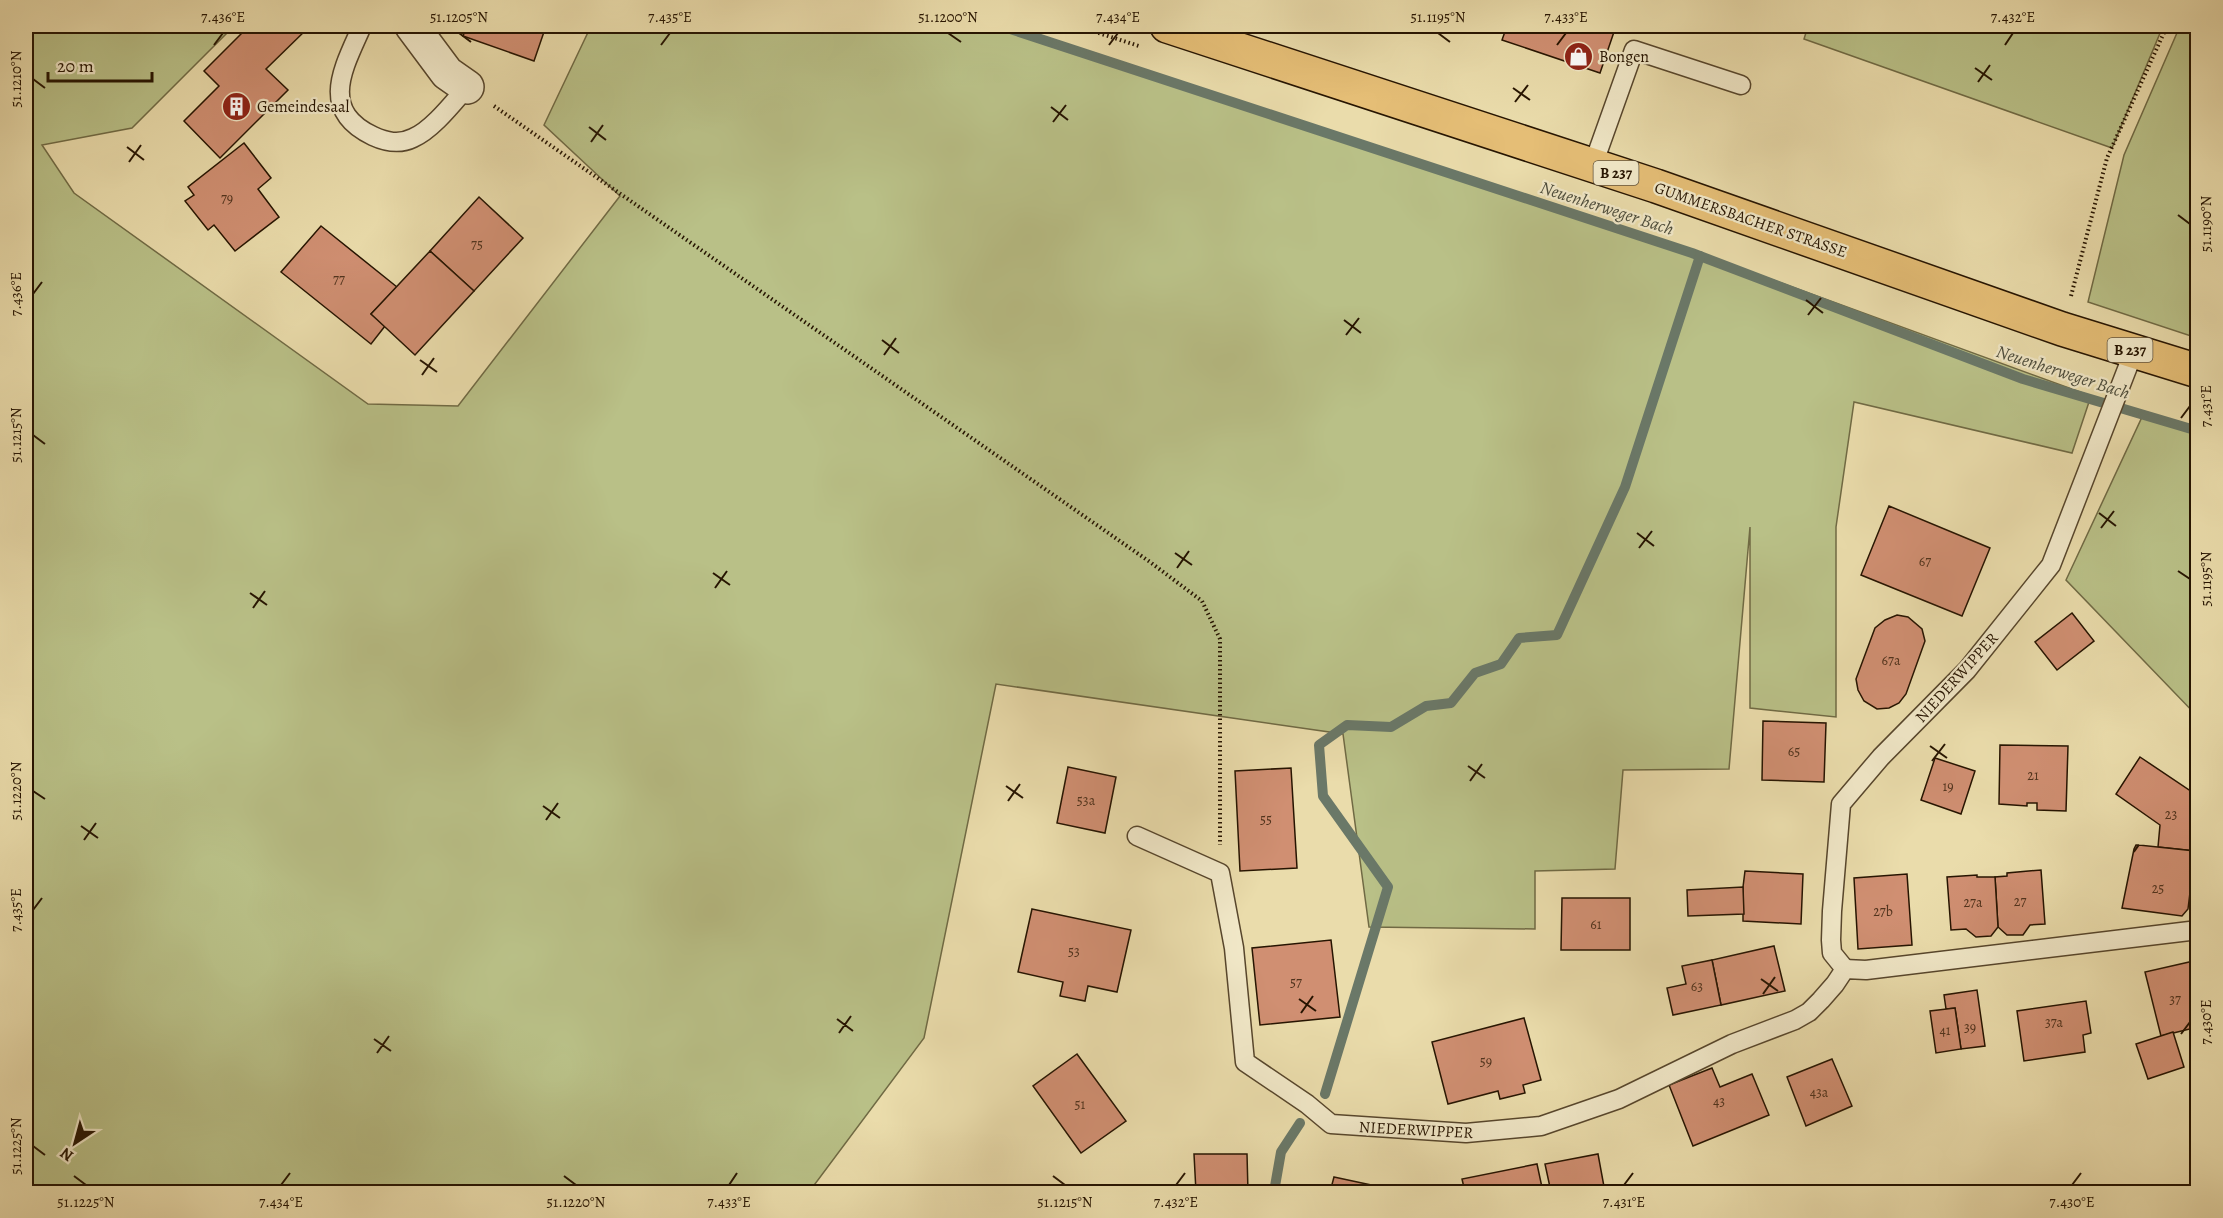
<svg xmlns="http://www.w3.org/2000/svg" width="2223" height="1218" font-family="Alegreya,serif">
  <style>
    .green { fill: #b9c087; stroke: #706a44; stroke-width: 1.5 }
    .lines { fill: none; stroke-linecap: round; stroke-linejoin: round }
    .stream { stroke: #6a7868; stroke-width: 10 }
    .building { fill: #d08f72; stroke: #261401; stroke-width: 1.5 }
    .service-casing { stroke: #57462c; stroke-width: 21 }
    .minor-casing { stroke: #57462c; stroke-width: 36 }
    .primary-casing { stroke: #261401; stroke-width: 36 }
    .path { stroke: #261401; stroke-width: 4; stroke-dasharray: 1.5 3; stroke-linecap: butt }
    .service { stroke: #f1e8c8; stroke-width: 18 }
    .minor { stroke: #f1e8c8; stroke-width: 33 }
    .primary { stroke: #e5be76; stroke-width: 33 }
    .ticks { fill: none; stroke: #261401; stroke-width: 2 }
    .labels { text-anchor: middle; stroke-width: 4.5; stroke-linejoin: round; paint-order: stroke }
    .number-label { font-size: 14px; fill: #50331d }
    .shield { fill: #f1e8c8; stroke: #63543d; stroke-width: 1.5 }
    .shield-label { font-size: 15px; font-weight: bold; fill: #261401 }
    .poi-label { font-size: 16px; fill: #261401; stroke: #f1e8c8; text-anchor: start }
    .street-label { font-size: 16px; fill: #261401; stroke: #f1e8c8 }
    .water-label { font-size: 18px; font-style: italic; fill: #4e4e3d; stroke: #f1e8c8 }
    .neatline { fill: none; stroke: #261401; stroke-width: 2 }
    .ticks-label { font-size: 15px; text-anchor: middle; fill: #261401 }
  </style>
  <rect width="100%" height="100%" fill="#eadcab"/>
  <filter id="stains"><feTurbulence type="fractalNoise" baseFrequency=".00333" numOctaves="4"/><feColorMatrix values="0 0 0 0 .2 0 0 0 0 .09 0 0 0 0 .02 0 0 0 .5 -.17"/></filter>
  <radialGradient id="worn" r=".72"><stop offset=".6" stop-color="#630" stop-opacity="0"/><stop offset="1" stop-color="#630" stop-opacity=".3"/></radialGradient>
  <!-- green -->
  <g class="green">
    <polygon points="26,26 234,26 132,128 42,145 74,193 368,404 458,406 620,196 544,125 591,26 1012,26 1691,250 2091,396 2072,453 1854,402 1836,527 1836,717 1750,708 1750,527 1729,769 1623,770 1615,869 1535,871 1535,929 1369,927 1343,734 996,684 924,1038 809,1192 26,1192"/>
    <polygon points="1808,26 2163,26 2112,148 1804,39"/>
    <polygon points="2180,26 2197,26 2197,338 2088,302 2124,155"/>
    <polygon points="2143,415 2197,431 2197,716 2066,580"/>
  </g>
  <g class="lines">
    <!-- stream -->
    <g class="stream">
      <polyline points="1001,26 1692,253 2023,379 2198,431"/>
      <polyline points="1325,1094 1388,887 1323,796 1319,745 1347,725 1391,727 1426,706 1451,703 1475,673 1501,664 1519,638 1557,635 1625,487 1700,256"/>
      <polyline points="1274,1192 1281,1152 1300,1123"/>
    </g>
  </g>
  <!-- building -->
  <g class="building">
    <polygon points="249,26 310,26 266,69 288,90 220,158 184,121 219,86 204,71"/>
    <polygon points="467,26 546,26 534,61 463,36"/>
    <polygon points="1507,26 1616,26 1600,73 1502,40"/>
    <polygon points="244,143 271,178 258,189 279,217 235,251 214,225 208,230 185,201 194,195 188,187"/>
    <polygon points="479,197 523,238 474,291 430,251"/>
    <polygon points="321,226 397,287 371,314 385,326 371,344 281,272"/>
    <polygon points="430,251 474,291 415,355 371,314"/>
    <polygon points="1889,506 1990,548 1962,616 1861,575"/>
    <polygon points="2072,613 2094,641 2057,670 2035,642"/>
    <polygon points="1897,615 1908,617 1922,629 1925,641 1906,694 1899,703 1889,708 1877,709 1864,701 1858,690 1856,679 1875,628 1885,620"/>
    <polygon points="1763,721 1826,723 1824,782 1762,780"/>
    <polygon points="2000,745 2068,746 2066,811 2037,810 2037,803 2027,803 2027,806 1999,804"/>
    <polygon points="2140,757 2198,796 2195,801 2198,803 2198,830 2195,851 2158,847 2160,825 2116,794"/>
    <polygon points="1935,758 1975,771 1961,814 1921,800"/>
    <polygon points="1068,767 1116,777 1105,833 1057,823"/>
    <polygon points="1291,768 1297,868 1240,871 1235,771"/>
    <polygon points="2136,845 2138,845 2134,852 2139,845 2195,851 2188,909 2182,916 2122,908 2134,849"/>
    <polygon points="2041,870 2045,924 2030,925 2023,935 2007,935 1998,927 1995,877 2007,876 2007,873"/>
    <polygon points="1745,871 1803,874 1801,924 1743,921 1743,887"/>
    <polygon points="1907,874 1912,945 1858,949 1854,878"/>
    <polygon points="1977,875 1977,877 1995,877 1998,927 1991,936 1976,937 1966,929 1951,930 1947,877"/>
    <polygon points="1743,887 1744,914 1688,916 1687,890"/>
    <polygon points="1562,898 1630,898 1630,950 1561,950"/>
    <polygon points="1032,909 1131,930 1117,992 1088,986 1085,1001 1060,996 1063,982 1018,972"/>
    <polygon points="1331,940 1340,1017 1260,1025 1252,948"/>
    <polygon points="1774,946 1785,991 1721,1005 1712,960"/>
    <polygon points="1712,960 1721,1005 1673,1015 1667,988 1686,984 1682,966"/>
    <polygon points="2198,960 2198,1027 2161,1036 2145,972"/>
    <polygon points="1977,990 1985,1046 1961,1049 1955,1008 1946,1009 1944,995"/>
    <polygon points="2086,1001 2091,1033 2083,1035 2085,1052 2024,1061 2017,1011"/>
    <polygon points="1955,1008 1961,1049 1936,1053 1930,1011"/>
    <polygon points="1524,1018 1541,1080 1523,1085 1525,1093 1500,1099 1498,1091 1448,1104 1432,1042"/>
    <polygon points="2173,1032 2184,1067 2148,1079 2136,1044"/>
    <polygon points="1077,1054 1126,1121 1081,1153 1033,1086"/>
    <polygon points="1832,1059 1852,1106 1806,1126 1787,1077"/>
    <polygon points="1712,1068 1720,1087 1752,1074 1769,1115 1693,1146 1669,1085"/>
    <polygon points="1194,1154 1247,1154 1248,1192 1196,1192"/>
    <polygon points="1598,1154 1605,1192 1551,1192 1545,1164"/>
    <polygon points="1537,1164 1543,1192 1465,1192 1462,1179"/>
    <polygon points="1334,1177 1404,1192 1330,1192"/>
  </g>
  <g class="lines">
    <defs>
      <g id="service">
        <path d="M362,26c-18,41 -44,84 11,110 13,6 26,9 40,2 19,-8 40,-35 54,-51"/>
        <polyline points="1593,165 1634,50 1741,85"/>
        <polyline points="1137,836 1220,873 1234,948 1245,1062 1307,1104 1331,1124 1466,1133 1541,1126 1619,1099 1732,1044 1795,1020 1809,1012 1821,1000 1835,984 1845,969 1866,970 2198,930"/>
        <polyline points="1845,969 1832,953 1831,940 1832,911 1841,804 1881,757 1967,670 2051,565 2134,351"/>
      </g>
      <polyline id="minor" points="412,26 447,73 467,87"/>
      <polyline id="primary" points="1167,26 1656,186 2062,329 2198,371"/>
    </defs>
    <!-- service casing -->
    <use href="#service" class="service-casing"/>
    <!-- minor casing -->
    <use href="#minor" class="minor-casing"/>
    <!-- primary casing -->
    <use href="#primary" class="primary-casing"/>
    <!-- path -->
    <g class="path">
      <polyline points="1077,26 1139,46"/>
      <polyline points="494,106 1150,562 1202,601 1220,639 1220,845"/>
      <polyline points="2071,296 2107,158 2167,26"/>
    </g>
    <!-- service -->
    <use href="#service" class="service"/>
    <!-- minor -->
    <use href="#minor" class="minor"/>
    <!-- primary -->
    <use href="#primary" class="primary"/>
  </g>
  <!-- ticks -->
  <path class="ticks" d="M459,33l12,9M948,33l13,9M1438,33l12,9M214,45l9,-12M661,45l9,-12M1109,45l9,-12M1557,45l9,-12M2005,45l8,-12M1975,68l17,12M33,79l12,9M1978,82l12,-17M1513,88l17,12M1515,102l13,-17M1051,107l17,13M1053,122l13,-17M589,127l17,13M591,142l12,-17M127,147l17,13M129,162l12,-17M2178,215l12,9M33,294l9,-12M1806,300l17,13M1808,315l13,-17M1344,320l17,13M1346,335l13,-17M882,340l17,13M884,355l12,-17M420,360l17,12M422,375l12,-17M2181,418l9,-12M33,435l12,9M2099,513l17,13M2101,528l13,-17M1637,533l17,13M1639,548l13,-17M1175,553l17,12M1177,568l12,-17M2178,571l12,8M713,573l17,12M715,588l12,-17M250,593l17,12M253,608l12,-17M1930,746l17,12M1932,761l13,-17M1468,766l17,12M1470,781l12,-17M1006,786l17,12M33,791l12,8M1008,801l12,-17M543,806l17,12M546,820l12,-17M81,826l17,12M84,840l12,-17M33,910l9,-12M1761,979l17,12M1763,994l12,-17M1299,999l17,12M1301,1013l12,-17M837,1019l16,12M839,1033l12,-17M2181,1034l9,-12M374,1039l17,12M377,1053l12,-17M33,1146l12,9M74,1176l12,9M564,1176l12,9M1053,1176l12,9M281,1185l9,-12M729,1185l8,-12M1176,1185l9,-12M1624,1185l9,-12M2072,1185l9,-12"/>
  <!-- icons -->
  <defs>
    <symbol id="shop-disc" viewBox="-11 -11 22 22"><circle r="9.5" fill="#8f2418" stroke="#f1e8c8"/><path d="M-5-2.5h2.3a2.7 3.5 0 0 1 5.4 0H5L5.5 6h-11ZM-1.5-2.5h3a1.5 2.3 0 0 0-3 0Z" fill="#fff"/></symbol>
    <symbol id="building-disc" viewBox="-11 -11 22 22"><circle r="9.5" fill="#8f2418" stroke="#f1e8c8"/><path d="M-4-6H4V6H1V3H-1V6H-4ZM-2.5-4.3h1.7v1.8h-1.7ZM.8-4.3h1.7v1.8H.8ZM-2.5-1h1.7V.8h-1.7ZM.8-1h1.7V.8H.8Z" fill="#fff"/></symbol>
  </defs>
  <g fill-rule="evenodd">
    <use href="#shop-disc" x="1562" y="40" width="33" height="33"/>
    <use href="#building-disc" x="220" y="90" width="33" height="33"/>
  </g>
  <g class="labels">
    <!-- number labels -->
    <g class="number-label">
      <text x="227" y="203">79</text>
      <text x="477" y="249">75</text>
      <text x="339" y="284">77</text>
      <text x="1925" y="566">67</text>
      <text x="1891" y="665">67a</text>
      <text x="1794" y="756">65</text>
      <text x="2033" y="780">21</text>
      <text x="1948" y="791">19</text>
      <text x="1086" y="805">53a</text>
      <text x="2171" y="819">23</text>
      <text x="1266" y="824">55</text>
      <text x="2158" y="893">25</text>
      <text x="2020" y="906">27</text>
      <text x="1973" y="907">27a</text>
      <text x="1883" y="916">27b</text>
      <text x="1596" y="929">61</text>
      <text x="1074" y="956">53</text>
      <text x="1296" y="987">57</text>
      <text x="1697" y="991">63</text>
      <text x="2175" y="1004">37</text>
      <text x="2054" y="1027">37a</text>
      <text x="1970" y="1032">39</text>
      <text x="1945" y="1035">41</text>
      <text x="1486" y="1066">59</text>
      <text x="1819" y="1097">43a</text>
      <text x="1719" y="1106">43</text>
      <text x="1080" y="1109">51</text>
    </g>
    <!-- shield labels -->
    <g class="shield">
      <rect x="1593.5" y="161" width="45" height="24" rx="4.5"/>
      <rect x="2107.5" y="338" width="45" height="24" rx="4.5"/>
    </g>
    <g class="shield-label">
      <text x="1616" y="178">B 237</text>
      <text x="2130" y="355">B 237</text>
    </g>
    <!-- poi labels -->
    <g class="poi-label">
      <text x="1599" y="62">Bongen</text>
      <text x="257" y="112">Gemeindesaal</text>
    </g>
    <!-- street labels -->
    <g class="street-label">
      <text transform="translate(1751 219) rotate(19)" y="6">GUMMERSBACHER STRASSE</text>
      <text transform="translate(1956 677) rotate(-48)" y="6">NIEDERWIPPER</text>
      <text transform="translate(1416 1129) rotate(3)" y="6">NIEDERWIPPER</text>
    </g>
    <!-- water labels -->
    <g class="water-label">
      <text transform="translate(1607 208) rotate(18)" y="6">Neuenherweger Bach</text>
      <text transform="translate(2063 372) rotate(18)" y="6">Neuenherweger Bach</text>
    </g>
  </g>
  <!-- margin -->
  <rect width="2223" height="1218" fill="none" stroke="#eadcab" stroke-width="66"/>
  <!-- north arrow -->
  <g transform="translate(75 1143) rotate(216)" stroke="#f1e8c8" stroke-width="4.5" paint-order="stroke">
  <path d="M0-4.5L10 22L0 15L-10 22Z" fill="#261401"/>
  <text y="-9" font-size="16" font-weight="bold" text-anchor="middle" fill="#261401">N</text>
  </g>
  <!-- scale -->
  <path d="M48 72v9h104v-9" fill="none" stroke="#261401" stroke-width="3"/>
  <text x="57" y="72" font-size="18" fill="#261401" stroke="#f1e8c8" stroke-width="4.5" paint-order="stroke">20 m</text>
  <rect x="33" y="33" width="2157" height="1152" class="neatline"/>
  <g class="ticks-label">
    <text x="223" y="22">7.436°E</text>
    <text x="459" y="22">51.1205°N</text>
    <text x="670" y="22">7.435°E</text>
    <text x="948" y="22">51.1200°N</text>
    <text x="1118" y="22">7.434°E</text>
    <text x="1438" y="22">51.1195°N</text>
    <text x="1566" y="22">7.433°E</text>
    <text x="2013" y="22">7.432°E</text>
    <text transform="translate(16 79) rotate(-90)" y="5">51.1210°N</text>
    <text transform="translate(2206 224) rotate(-90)" y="5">51.1190°N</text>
    <text transform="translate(16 294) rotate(-90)" y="5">7.436°E</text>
    <text transform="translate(2206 406) rotate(-90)" y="5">7.431°E</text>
    <text transform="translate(16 435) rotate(-90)" y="5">51.1215°N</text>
    <text transform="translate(2206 579) rotate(-90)" y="5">51.1195°N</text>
    <text transform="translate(16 791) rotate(-90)" y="5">51.1220°N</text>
    <text transform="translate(16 910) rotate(-90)" y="5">7.435°E</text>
    <text transform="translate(2206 1022) rotate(-90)" y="5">7.430°E</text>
    <text transform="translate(16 1146) rotate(-90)" y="5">51.1225°N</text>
    <text x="86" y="1207">51.1225°N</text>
    <text x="281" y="1207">7.434°E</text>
    <text x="576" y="1207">51.1220°N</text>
    <text x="729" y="1207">7.433°E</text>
    <text x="1065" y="1207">51.1215°N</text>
    <text x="1176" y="1207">7.432°E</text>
    <text x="1624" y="1207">7.431°E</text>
    <text x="2072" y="1207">7.430°E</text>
  </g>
  <rect width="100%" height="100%" filter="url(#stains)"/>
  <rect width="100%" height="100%" fill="url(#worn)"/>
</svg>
